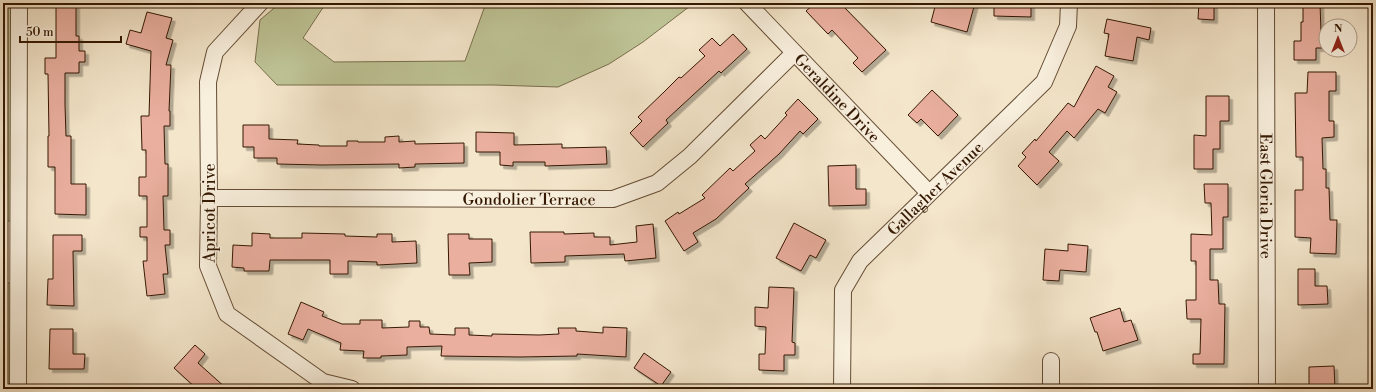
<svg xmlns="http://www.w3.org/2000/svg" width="1376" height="392" font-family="'Libre Bodoni',serif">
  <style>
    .green { fill: #bec496; stroke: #796e4c }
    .building { fill: #eaaf9f; stroke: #341802; filter: url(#shadow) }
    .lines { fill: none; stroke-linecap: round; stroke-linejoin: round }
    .minor-casing { stroke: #644c34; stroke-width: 18 }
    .minor { stroke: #f8efdd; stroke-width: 16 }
    .labels { text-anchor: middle; stroke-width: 3; stroke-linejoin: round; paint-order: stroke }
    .street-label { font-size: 16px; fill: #341802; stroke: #f8efdd }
  </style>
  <defs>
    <filter id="shadow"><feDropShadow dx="3.5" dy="3.5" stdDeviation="0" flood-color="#0004"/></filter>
  </defs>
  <rect width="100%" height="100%" fill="#f4e6cb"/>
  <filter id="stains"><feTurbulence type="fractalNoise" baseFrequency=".005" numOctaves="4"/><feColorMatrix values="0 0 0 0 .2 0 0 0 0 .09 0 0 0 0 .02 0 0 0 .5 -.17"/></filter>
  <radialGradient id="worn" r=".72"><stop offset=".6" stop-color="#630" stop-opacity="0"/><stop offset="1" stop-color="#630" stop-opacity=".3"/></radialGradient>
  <!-- green -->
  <g class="green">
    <rect x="3" y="3" width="9" height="218"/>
    <polygon points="280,3 326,3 303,38 334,62 465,61 486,3 694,3 643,42 609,64 558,87 493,85 277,85 255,62 260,20"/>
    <rect x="3" y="283" width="8" height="106"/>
  </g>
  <!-- building -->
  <g class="building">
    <polygon points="56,3 76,3 76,36 79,36 79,51 85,51 85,62 79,62 79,73 65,73 65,105 66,136 71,136 71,184 86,184 86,215 55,214 55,167 48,167 48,136 49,136 48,74 45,74 45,58 56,58"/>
    <polygon points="815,3 840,3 886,50 862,72 853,63 858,58 832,30 828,34 806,11"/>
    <polygon points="936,3 975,3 967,32 931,22"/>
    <polygon points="994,3 1031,3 1031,17 994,16"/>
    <polygon points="1199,3 1214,3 1214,20 1198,19"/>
    <polygon points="1303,3 1320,3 1321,33 1326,33 1326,48 1316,48 1316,60 1294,60 1294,41 1301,41 1301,22 1303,22"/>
    <polygon points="147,12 172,18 166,38 173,40 166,65 171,65 169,111 170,111 170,126 164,126 165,164 168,164 168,196 163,196 164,230 170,230 170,245 165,245 168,274 163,274 165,294 147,296 143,261 147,261 147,237 140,237 140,227 147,227 147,196 139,196 139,177 146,177 146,150 142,150 141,116 149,116 151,51 126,44 130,30 141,33"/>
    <polygon points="1107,19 1151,28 1149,40 1137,37 1133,61 1105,56 1109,34 1104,33"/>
    <polygon points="733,34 747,49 721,73 719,71 666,120 668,123 643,147 630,133 642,121 638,117 664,92 679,77 681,78 705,56 699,50 712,38 720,46"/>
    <polygon points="1096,66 1114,76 1108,87 1117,92 1105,113 1098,109 1074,138 1067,131 1049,152 1059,161 1037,185 1018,166 1026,157 1022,153 1035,139 1036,141 1068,103 1074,107"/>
    <polygon points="1308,72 1336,72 1336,91 1329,91 1329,121 1334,121 1334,137 1322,138 1323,169 1326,169 1326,188 1329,188 1330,220 1337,220 1336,254 1310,253 1311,238 1295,237 1295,190 1303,190 1303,157 1296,157 1295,93 1307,93"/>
    <polygon points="932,90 958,115 938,136 921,119 917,123 908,115"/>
    <polygon points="1206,96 1229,96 1229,121 1220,121 1220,149 1213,149 1213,169 1194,169 1194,135 1206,136"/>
    <polygon points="798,99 818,119 803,134 800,131 779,154 745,184 749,188 716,219 693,233 698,242 684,251 665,221 678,212 679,214 705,198 702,195 730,168 733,171 755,151 750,145 761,135 765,139 787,115 785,113"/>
    <polygon points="243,125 269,125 269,139 298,140 297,144 319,145 319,146 347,146 347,141 358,141 358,142 385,142 385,137 399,136 399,142 415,141 415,144 464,143 464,163 415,164 415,167 399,168 399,164 322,165 277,164 277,158 254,158 254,147 243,147"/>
    <polygon points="476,132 514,133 514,145 562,144 562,148 606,147 607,164 545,166 545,162 513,162 513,166 500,165 500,152 476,152"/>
    <polygon points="856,165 856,189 866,189 866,205 829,206 828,166"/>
    <polygon points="1204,184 1228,184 1228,217 1223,217 1223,249 1210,249 1210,280 1218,280 1219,304 1225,304 1224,364 1193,364 1193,354 1200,354 1201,319 1187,319 1186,300 1196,300 1196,261 1191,261 1191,234 1212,235 1211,203 1205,203"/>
    <polygon points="794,223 826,240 816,258 810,255 801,271 776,258"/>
    <polygon points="653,224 656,258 625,261 624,254 565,256 565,262 531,263 530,232 564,232 564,234 594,233 594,237 610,237 610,245 637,242 636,226"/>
    <polygon points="252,233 270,234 270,238 302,238 302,233 345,234 345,236 377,237 377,234 392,234 392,242 416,241 417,263 377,265 377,262 348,261 348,274 330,274 330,260 270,260 269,271 244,271 244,268 232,267 233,245 252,246"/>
    <polygon points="448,234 469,234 469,239 492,239 492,262 469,263 470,275 449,275"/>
    <polygon points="53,235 82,235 82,251 73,251 74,306 47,305 48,279 53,279"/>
    <polygon points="1068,244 1088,246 1086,272 1060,270 1059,281 1043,280 1045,249 1068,251"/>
    <polygon points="1298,269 1315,269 1315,286 1327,286 1328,304 1298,305"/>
    <polygon points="769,287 794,288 792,342 795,343 795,355 784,355 784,371 759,370 759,354 765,354 766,327 755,326 755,307 768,308"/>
    <polygon points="301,302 324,312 322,316 342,324 360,324 360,320 382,320 382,328 409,327 409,321 420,321 420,327 429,327 430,334 455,335 455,328 469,328 469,335 492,336 492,334 539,335 559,334 558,328 576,328 576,331 603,333 603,327 627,328 626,357 577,354 577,356 520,357 441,356 442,346 407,347 407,355 381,356 381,358 363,358 364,351 340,350 341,343 308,329 303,340 288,334"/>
    <polygon points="1120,308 1124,322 1131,320 1138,340 1103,351 1097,332 1095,332 1090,318"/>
    <polygon points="50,329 73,329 73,354 85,354 84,369 49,369"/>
    <polygon points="195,345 205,354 198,363 227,389 197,389 174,368"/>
    <polygon points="644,353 671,372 661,386 634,368"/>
    <polygon points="1334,366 1335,389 1309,389 1309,367"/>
  </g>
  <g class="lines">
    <defs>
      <g id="minor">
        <polyline points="260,3 215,52 208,82 209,198 208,266 227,314 323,382 352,389"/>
        <path id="s1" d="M747,3l182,190"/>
        <path id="s2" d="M1266,3l1,386"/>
        <path id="s3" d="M209,198l404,1 44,-16 33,-27 104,-103"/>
        <polyline points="1051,361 1051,389"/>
        <polyline points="18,389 19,3"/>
        <path id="s4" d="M842,389l1,-99 17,-29 184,-179 24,-56 1,-23"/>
      </g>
    </defs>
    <!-- minor casing -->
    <use href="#minor" class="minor-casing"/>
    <!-- minor -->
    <use href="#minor" class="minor"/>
  </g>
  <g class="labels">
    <!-- street labels -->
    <g class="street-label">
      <text dy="6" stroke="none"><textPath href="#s1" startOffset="131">Geraldine Drive</textPath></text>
      <text dy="6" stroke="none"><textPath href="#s4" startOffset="237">Gallagher Avenue</textPath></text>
      <text dy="6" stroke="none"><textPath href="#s2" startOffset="193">East Gloria Drive</textPath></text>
      <text dy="6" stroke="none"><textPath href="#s3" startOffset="320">Gondolier Terrace</textPath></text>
      <text transform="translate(209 213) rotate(-90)" y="6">Apricot Drive</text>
    </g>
  </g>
  <!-- margin -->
  <rect width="1376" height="392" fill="none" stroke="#f4e6cb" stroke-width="16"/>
  <rect x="4" y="4" width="1368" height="384" fill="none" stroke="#341802" stroke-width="2"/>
  <rect x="8" y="8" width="1360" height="376" fill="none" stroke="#341802"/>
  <!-- north arrow -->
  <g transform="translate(1338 38)"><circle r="19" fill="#f8efdd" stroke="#aa9985"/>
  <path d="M0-3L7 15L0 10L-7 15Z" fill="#8f2418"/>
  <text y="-6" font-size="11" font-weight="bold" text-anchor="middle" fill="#341802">N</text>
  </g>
  <!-- scale -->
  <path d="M20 36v6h101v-6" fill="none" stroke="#341802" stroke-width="2"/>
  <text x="26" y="36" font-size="12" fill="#341802" stroke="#f8efdd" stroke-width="3" paint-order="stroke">50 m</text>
  <rect width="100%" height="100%" filter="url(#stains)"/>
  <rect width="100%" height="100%" fill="url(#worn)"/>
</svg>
